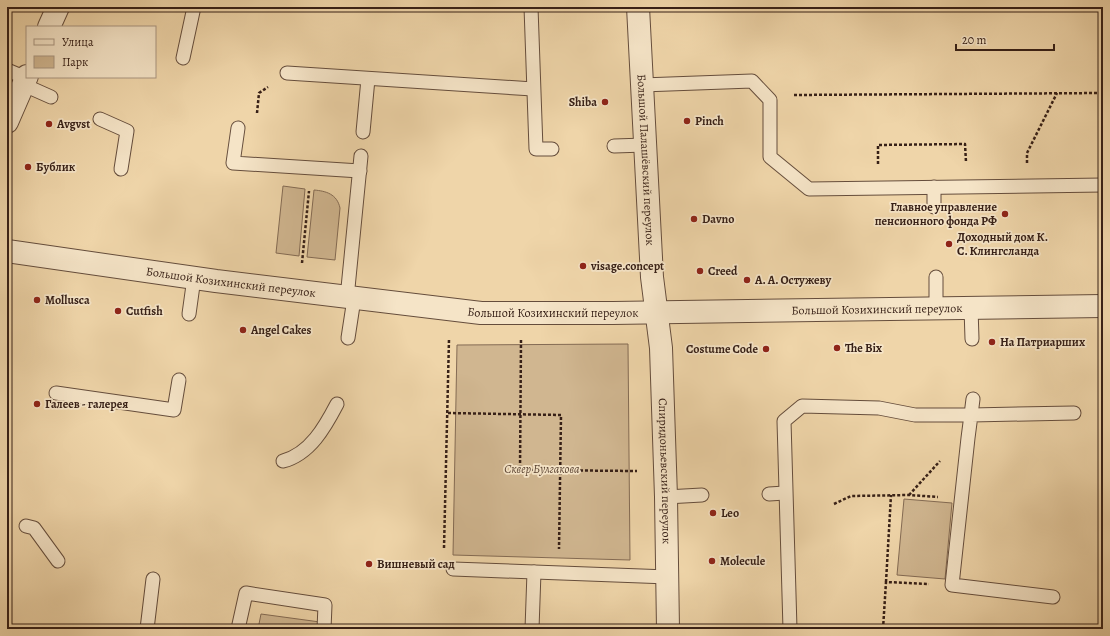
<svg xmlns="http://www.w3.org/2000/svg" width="1110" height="636" font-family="Alegreya,serif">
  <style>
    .green { fill: #d0b690; stroke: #846b54 }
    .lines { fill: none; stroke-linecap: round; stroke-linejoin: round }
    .service-casing { stroke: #654d3c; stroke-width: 15 }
    .minor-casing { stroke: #654d3c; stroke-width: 24 }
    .path { stroke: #372017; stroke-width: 2.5; stroke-dasharray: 3 2; stroke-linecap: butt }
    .service { stroke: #f5e4c7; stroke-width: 13 }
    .minor { stroke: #f5e4c7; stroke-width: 22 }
    .poi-dot { fill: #8f2418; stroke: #f5e4c7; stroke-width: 1.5 }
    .labels { text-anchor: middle; stroke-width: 3.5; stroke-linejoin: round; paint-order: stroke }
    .poi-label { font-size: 12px; font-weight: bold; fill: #372017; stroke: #f5e4c7; text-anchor: start }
    .street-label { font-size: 12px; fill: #372017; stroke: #f5e4c7 }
    .park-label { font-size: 12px; font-style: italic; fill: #5d4635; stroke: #f5e4c7 }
  </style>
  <rect width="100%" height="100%" fill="#efd5a9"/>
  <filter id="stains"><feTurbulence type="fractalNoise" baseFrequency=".005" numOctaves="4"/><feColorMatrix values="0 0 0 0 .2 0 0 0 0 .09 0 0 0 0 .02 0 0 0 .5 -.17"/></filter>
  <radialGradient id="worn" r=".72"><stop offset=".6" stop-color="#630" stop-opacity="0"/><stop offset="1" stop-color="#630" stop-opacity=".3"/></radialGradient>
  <!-- green -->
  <g class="green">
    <polygon points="283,186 305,189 299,256 276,253"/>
    <path d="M314,190c12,1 23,4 26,18l-5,52 -28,-3z"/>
    <polygon points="628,344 630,560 453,555 457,345"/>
    <polygon points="904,499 952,503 945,579 897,575"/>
    <polygon points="261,614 320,622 320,629 258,629"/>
  </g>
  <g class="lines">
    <defs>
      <g id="service">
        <polyline points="531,7 536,149 552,149"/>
        <polyline points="183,58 194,7"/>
        <polyline points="7,70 26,78"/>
        <polyline points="287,73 533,89"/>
        <polyline points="24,85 51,97"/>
        <polyline points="642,85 752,81 770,100 770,157 809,189 1103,185"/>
        <polyline points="100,119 127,131 121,169"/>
        <polyline points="238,128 233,163 360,171"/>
        <polyline points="363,132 368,79"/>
        <polyline points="614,146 645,145"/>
        <polyline points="934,187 934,207"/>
        <polyline points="936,277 936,308"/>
        <polyline points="347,298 361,156"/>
        <polyline points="971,308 972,339"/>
        <polyline points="189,314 194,278"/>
        <polyline points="348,338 354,299"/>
        <polyline points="56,393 174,410 179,380"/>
        <path d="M283,461c27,-7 42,-34 54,-57"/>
        <polyline points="769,494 785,493"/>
        <polyline points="666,497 702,495"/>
        <polyline points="26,526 34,528 58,561"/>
        <polyline points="453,569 668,577"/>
        <polyline points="1053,597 952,585 968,438 971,415 1074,413"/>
        <polyline points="147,629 153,579"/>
        <polyline points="238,629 246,593 325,605 324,629"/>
        <polyline points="532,629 534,572"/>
        <polyline points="790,629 784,421 802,406 879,408 915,415 971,415 973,399"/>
      </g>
      <g id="minor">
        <path id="s1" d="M638,7l14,270 9,71 5,149 2,132"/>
        <polyline points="49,27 58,7"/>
        <polyline points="7,122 27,76"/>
        <path id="s2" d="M7,251l209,30 265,32h132l490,-7"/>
      </g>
    </defs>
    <!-- service casing -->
    <use href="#service" class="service-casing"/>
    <!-- minor casing -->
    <use href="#minor" class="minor-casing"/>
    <!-- path -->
    <g class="path">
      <polyline points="794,95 1103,93"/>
      <polyline points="257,113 259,93 268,87"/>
      <polyline points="1027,163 1027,153 1057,93"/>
      <polyline points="878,164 878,145 965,144 966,162"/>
      <polyline points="302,263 309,191"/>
      <polyline points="521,340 520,470 637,471"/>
      <polyline points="448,413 561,415 559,549"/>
      <polyline points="909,495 940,461"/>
      <polyline points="834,504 851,496 909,495 938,497"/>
      <polyline points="444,548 449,339"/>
      <polyline points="886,582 891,495"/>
      <polyline points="883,629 886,582 929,584"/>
    </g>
    <!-- service -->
    <use href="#service" class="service"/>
    <!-- minor -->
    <use href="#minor" class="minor"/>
  </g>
  <!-- markers -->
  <g class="poi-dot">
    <circle cx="605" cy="102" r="4"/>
    <circle cx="687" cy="121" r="4"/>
    <circle cx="49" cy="124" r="4"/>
    <circle cx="28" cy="167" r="4"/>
    <circle cx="1005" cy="214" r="4"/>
    <circle cx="694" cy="219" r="4"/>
    <circle cx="949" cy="244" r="4"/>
    <circle cx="583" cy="266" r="4"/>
    <circle cx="700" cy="271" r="4"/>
    <circle cx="747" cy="280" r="4"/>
    <circle cx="37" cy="300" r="4"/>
    <circle cx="118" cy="311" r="4"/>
    <circle cx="243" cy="330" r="4"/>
    <circle cx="992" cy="342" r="4"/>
    <circle cx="837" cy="348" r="4"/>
    <circle cx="766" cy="349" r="4"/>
    <circle cx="37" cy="404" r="4"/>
    <circle cx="713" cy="513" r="4"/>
    <circle cx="712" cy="561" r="4"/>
    <circle cx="369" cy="564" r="4"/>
  </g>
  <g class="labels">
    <!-- poi labels -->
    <g class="poi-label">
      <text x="597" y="106" text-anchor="end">Shiba</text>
      <text x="695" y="125">Pinch</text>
      <text x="57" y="128">Avgvst</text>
      <text x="36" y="171">Бублик</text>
      <text x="997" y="211" text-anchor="end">Главное управление<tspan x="997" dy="14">пенсионного фонда РФ</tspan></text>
      <text x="702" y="223">Davno</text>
      <text x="957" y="241">Доходный дом К.<tspan x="957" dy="14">С. Клингсланда</tspan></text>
      <text x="591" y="270">visage.concept</text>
      <text x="708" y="275">Creed</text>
      <text x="755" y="284">А. А. Остужеву</text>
      <text x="45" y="304">Mollusca</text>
      <text x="126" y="315">Cutfish</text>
      <text x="251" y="334">Angel Cakes</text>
      <text x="1000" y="346">На Патриарших</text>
      <text x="845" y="352">The Bix</text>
      <text x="758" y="353" text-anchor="end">Costume Code</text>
      <text x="45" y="408">Галеев - галерея</text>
      <text x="721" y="517">Leo</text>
      <text x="720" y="565">Molecule</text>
      <text x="377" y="568">Вишневый сад</text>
    </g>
    <!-- street labels -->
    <g class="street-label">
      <text dy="4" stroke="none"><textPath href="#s1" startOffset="153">Большой Палашёвский переулок</textPath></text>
      <text dy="4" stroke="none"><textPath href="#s2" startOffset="226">Большой Козихинский переулок</textPath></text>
      <text dy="4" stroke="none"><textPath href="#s2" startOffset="874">Большой Козихинский переулок</textPath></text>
      <text dy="4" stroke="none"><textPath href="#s2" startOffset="550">Большой Козихинский переулок</textPath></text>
      <text dy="4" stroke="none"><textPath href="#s1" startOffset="465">Спиридоньевский переулок</textPath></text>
    </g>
    <!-- park labels -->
    <g class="park-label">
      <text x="542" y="473">Сквер Булгакова</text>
    </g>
  </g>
  <!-- margin -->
  <rect width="1110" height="636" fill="none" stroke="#efd5a9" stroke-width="24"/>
  <rect x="8" y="8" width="1094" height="620" fill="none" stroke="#372017" stroke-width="2"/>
  <rect x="12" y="12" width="1086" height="612" fill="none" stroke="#372017"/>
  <!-- legend -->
  <rect x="26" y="26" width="130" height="52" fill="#f5e4c7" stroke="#a99681"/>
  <rect x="34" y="39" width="20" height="6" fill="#f5e4c7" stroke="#a99681"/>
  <text x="62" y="46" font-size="12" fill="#372017">Улица</text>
  <rect x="34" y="56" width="20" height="12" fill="#d0b690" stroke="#a99681"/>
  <text x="62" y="66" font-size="12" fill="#372017">Парк</text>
  <!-- scale -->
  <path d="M956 44v6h98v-6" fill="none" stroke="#372017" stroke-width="2"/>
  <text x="962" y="44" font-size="12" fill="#372017" stroke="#f5e4c7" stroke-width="3" paint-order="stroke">20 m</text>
  <rect width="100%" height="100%" filter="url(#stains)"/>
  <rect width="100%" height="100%" fill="url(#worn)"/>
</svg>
